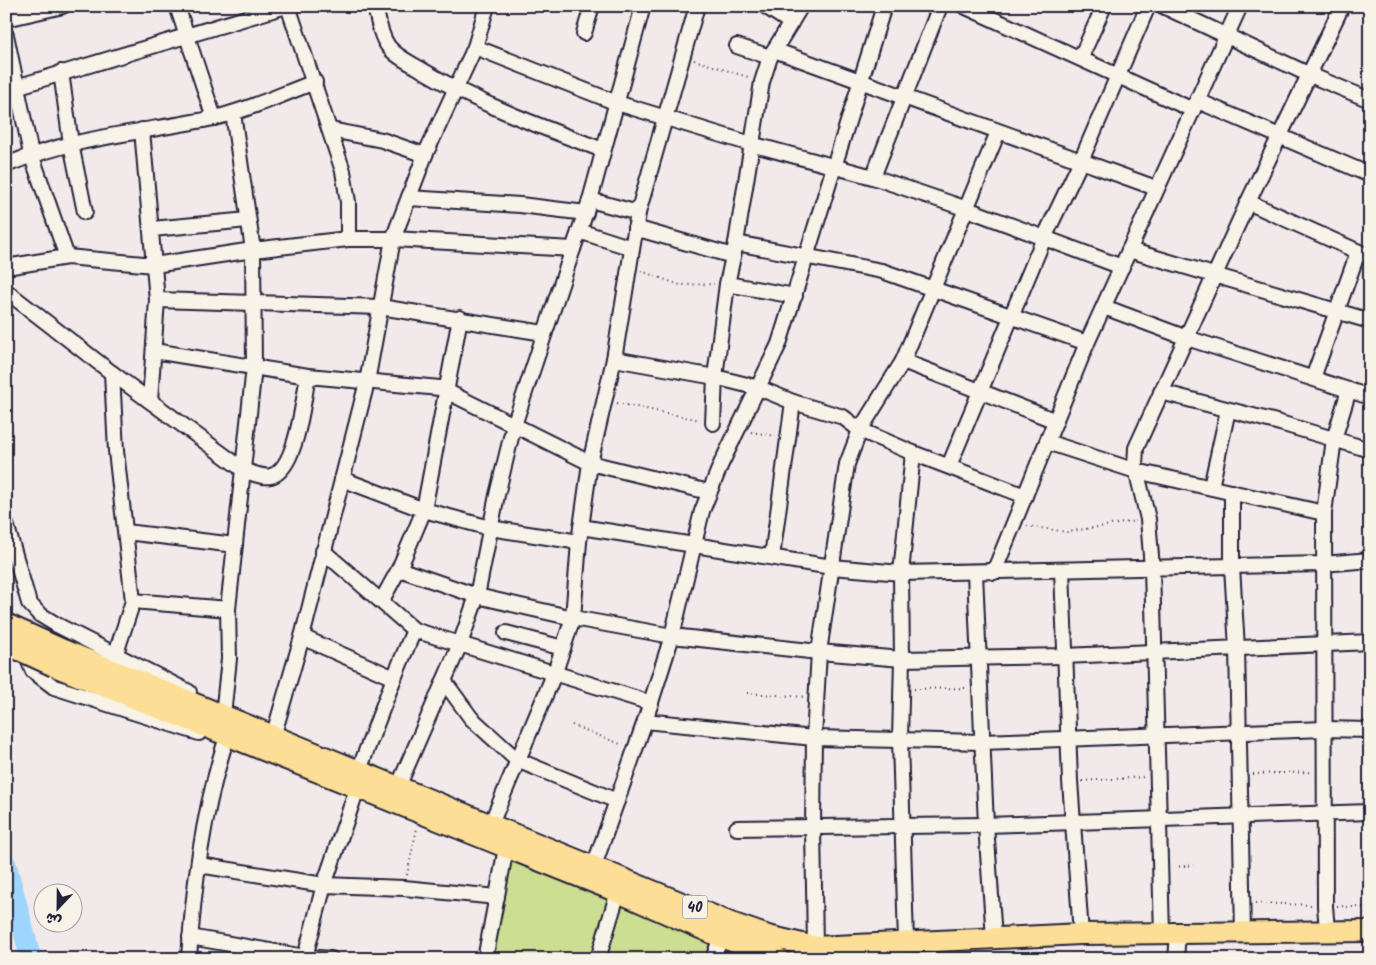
<svg xmlns="http://www.w3.org/2000/svg" width="1376" height="965" font-family="Kalam,'Playpen Sans Arabic',sans-serif">
  <style>
    .green { fill: #ccde92; stroke: #778066 }
    .lines { fill: none; stroke-linecap: round; stroke-linejoin: round }
    .river { stroke: #9ed5fd; stroke-width: 21 }
    .minor-casing { stroke: #22223b; stroke-width: 18 }
    .highway-casing { stroke: #22223b; stroke-width: 24 }
    .path { stroke: #22223b; stroke-width: 2; stroke-dasharray: 1 4; stroke-linecap: butt }
    .minor { stroke: #f7f3e8; stroke-width: 14 }
    .highway { stroke: #fdde96; stroke-width: 20 }
    .highway-bridge-casing { stroke: #22223b; stroke-width: 24; stroke-linecap: butt }
    .highway-bridge { stroke: #fdde96; stroke-width: 20 }
    .labels { text-anchor: middle; stroke-width: 4.5; stroke-linejoin: round; paint-order: stroke }
    .shield { fill: #f7f3e8; stroke: #62616f; stroke-width: 1 }
    .shield-label { font-size: 14px; font-weight: bold; fill: #22223b }
  </style>
  <rect width="100%" height="100%" fill="#f2eaea"/>
  <filter id="ink" filterUnits="userSpaceOnUse"><feTurbulence type="fractalNoise" baseFrequency=".02" numOctaves="2"/><feDisplacementMap in="SourceGraphic" scale="10" xChannelSelector="R" yChannelSelector="G"/><feConvolveMatrix kernelMatrix="1 2 1 2 8 2 1 2 1" color-interpolation-filters="sRGB"/></filter>
  <g filter="url(#ink)">
    <!-- green -->
    <polygon class="green" points="511,859 711,939 704,959 490,959"/>
    <g class="lines">
      <!-- river -->
      <polyline class="river" points="6,864 31,959"/>
      <defs>
        <g id="minor">
          <polyline points="177,6 214,118"/>
          <polyline points="288,6 343,171 348,202 348,239"/>
          <path d="M375,6c3,13 5,29 13,40 8,11 23,17 34,24 57,34 119,57 181,80"/>
          <polyline points="765,6 791,23"/>
          <polyline points="964,6 1193,110"/>
          <polyline points="1163,6 1310,75 1370,100"/>
          <polyline points="6,19 63,6"/>
          <polyline points="584,33 592,6"/>
          <polyline points="6,35 31,154 67,257"/>
          <polyline points="737,46 770,57"/>
          <polyline points="475,47 617,103 751,144 873,177 967,209 1122,267"/>
          <polyline points="774,50 1156,188"/>
          <polyline points="1081,57 1104,6"/>
          <polyline points="61,72 71,144 85,212"/>
          <polyline points="6,90 286,6"/>
          <polyline points="1198,101 1370,175"/>
          <polyline points="142,130 157,300 150,401"/>
          <polyline points="331,130 382,140 425,155"/>
          <path d="M6,165c67,-28 139,-33 208,-47 35,-8 68,-24 101,-36"/>
          <polyline points="873,177 940,6"/>
          <polyline points="409,198 520,205 586,213"/>
          <polyline points="590,200 638,213"/>
          <polyline points="1248,202 1370,257"/>
          <polyline points="635,228 733,256"/>
          <polyline points="152,229 248,220"/>
          <polyline points="579,231 632,248"/>
          <polyline points="736,243 882,271 1087,343"/>
          <polyline points="1129,250 1370,321"/>
          <polyline points="6,267 67,257 154,265 253,250 348,239 393,239 573,249 590,200 643,6"/>
          <polyline points="727,284 795,296"/>
          <path d="M6,291l106,82 133,98c8,2 17,7 26,5 26,-7 32,-76 37,-100"/>
          <polyline points="157,300 380,307 544,333"/>
          <polyline points="1104,307 1187,338 1370,397"/>
          <polyline points="154,351 308,376 440,388 590,463 709,492"/>
          <polyline points="614,359 715,377 759,388 793,402 843,417 860,430 913,453 1025,496"/>
          <polyline points="903,361 1056,421"/>
          <polyline points="112,373 116,451 133,601 115,656"/>
          <polyline points="1313,378 1358,252"/>
          <polyline points="1161,392 1280,423 1370,450"/>
          <polyline points="713,423 715,377 727,284 736,243 762,82 770,57 801,6"/>
          <polyline points="1047,442 1136,471 1324,513"/>
          <polyline points="949,466 1044,238 1081,161 1148,6"/>
          <polyline points="342,479 424,510 490,528 579,542"/>
          <polyline points="1211,487 1228,410"/>
          <polyline points="1232,492 1232,567 1237,648 1243,933"/>
          <polyline points="6,524 29,603 39,614 57,625 189,692"/>
          <polyline points="581,527 832,567 901,573 1323,564 1370,560"/>
          <polyline points="126,532 235,545"/>
          <polyline points="323,551 414,630 651,703"/>
          <polyline points="772,557 793,402"/>
          <polyline points="399,569 477,596 573,618 672,636 819,652 902,659 1065,656 1370,642"/>
          <polyline points="1062,570 1070,781 1081,934"/>
          <polyline points="994,572 1087,343 1240,6"/>
          <polyline points="975,573 986,825 994,938"/>
          <polyline points="382,600 399,569 424,510 460,318"/>
          <polyline points="133,601 228,609"/>
          <polyline points="506,633 563,648"/>
          <polyline points="302,637 394,678"/>
          <polyline points="24,650 33,671 54,687 199,733"/>
          <polyline points="444,681 471,718 517,760 617,801"/>
          <polyline points="217,711 223,715 229,659 228,609 254,367 253,250 233,113"/>
          <polyline points="645,721 814,738 982,742 1324,729 1370,730"/>
          <polyline points="273,737 302,637 367,382 393,239 425,155 475,47 487,6"/>
          <polyline points="359,770 394,678 414,630"/>
          <polyline points="398,787 460,644 477,596 497,495 514,425 573,249"/>
          <polyline points="491,824 555,672 573,618 579,542 590,463 614,359 638,213 697,6"/>
          <polyline points="737,828 986,825 1370,812"/>
          <polyline points="199,865 324,885 404,888 497,897"/>
          <polyline points="594,866 645,721 672,636 702,511 721,464 779,344 884,6"/>
          <polyline points="1327,930 1325,906 1324,513 1334,439 1349,390"/>
          <polyline points="1162,934 1152,568 1148,519 1135,465 1136,448 1248,202 1342,6"/>
          <polyline points="190,937 305,957 331,959"/>
          <polyline points="906,942 900,740 902,659 901,573 913,453"/>
          <polyline points="815,947 813,828 814,738 819,652 847,464 860,430 903,361 998,132"/>
          <polyline points="305,957 324,885 357,789"/>
          <path d="M189,959c4,-71 15,-149 36,-216"/>
          <polyline points="485,959 506,848"/>
          <polyline points="598,959 618,892"/>
          <polyline points="713,959 721,937"/>
          <polyline points="1176,959 1178,934"/>
        </g>
        <g id="highway">
          <polyline points="63,650 731,923 768,936 815,947 1081,934 1370,931"/>
          <polyline points="54,666 618,892 721,937 779,959"/>
        </g>
      </defs>
      <!-- minor casing -->
      <use href="#minor" class="minor-casing"/>
      <!-- highway casing -->
      <use href="#highway" class="highway-casing"/>
      <!-- path -->
      <g class="path">
        <polyline points="694,60 751,78"/>
        <polyline points="641,271 680,285 714,284"/>
        <polyline points="617,403 700,420"/>
        <polyline points="751,432 776,436"/>
        <polyline points="1027,526 1067,532 1136,521"/>
        <polyline points="914,689 967,688"/>
        <polyline points="747,693 805,697"/>
        <polyline points="572,725 623,745"/>
        <polyline points="1253,774 1313,772"/>
        <polyline points="1082,781 1145,777"/>
        <polyline points="1174,867 1194,865"/>
        <polyline points="407,875 417,828"/>
        <polyline points="1255,903 1313,905"/>
        <polyline points="1337,906 1370,908"/>
      </g>
      <!-- minor -->
      <use href="#minor" class="minor"/>
      <!-- highway -->
      <use href="#highway" class="highway"/>
      <defs>
        <g id="highway-bridge">
          <polyline points="6,624 63,650"/>
          <polyline points="6,644 54,666"/>
        </g>
      </defs>
      <!-- highway-bridge casing -->
      <use href="#highway-bridge" class="highway-bridge-casing"/>
      <!-- highway-bridge -->
      <use href="#highway-bridge" class="highway-bridge"/>
    </g>
  </g>
  <g class="labels">
    <!-- shield labels -->
    <rect class="shield" x="682.5" y="895.5" width="25" height="23" rx="4"/>
    <g class="shield-label">
      <text x="695" y="912">40</text>
    </g>
  </g>
  <!-- margin -->
  <rect width="1376" height="965" fill="none" stroke="#f7f3e8" stroke-width="25"/>
  <rect x="12" y="12" width="1351" height="940" fill="none" stroke="#22223b" stroke-width="2" filter="url(#ink)"/>
  <!-- north arrow -->
  <g transform="translate(58 908) rotate(202)"><circle r="24" fill="#f7f3e8" stroke="#a29fa3"/>
  <path d="M0-4L9 19L0 12L-9 19Z" fill="#22223b"/>
  <text y="-8" font-size="14" font-weight="bold" text-anchor="middle" fill="#22223b">ش</text>
  </g>
</svg>
